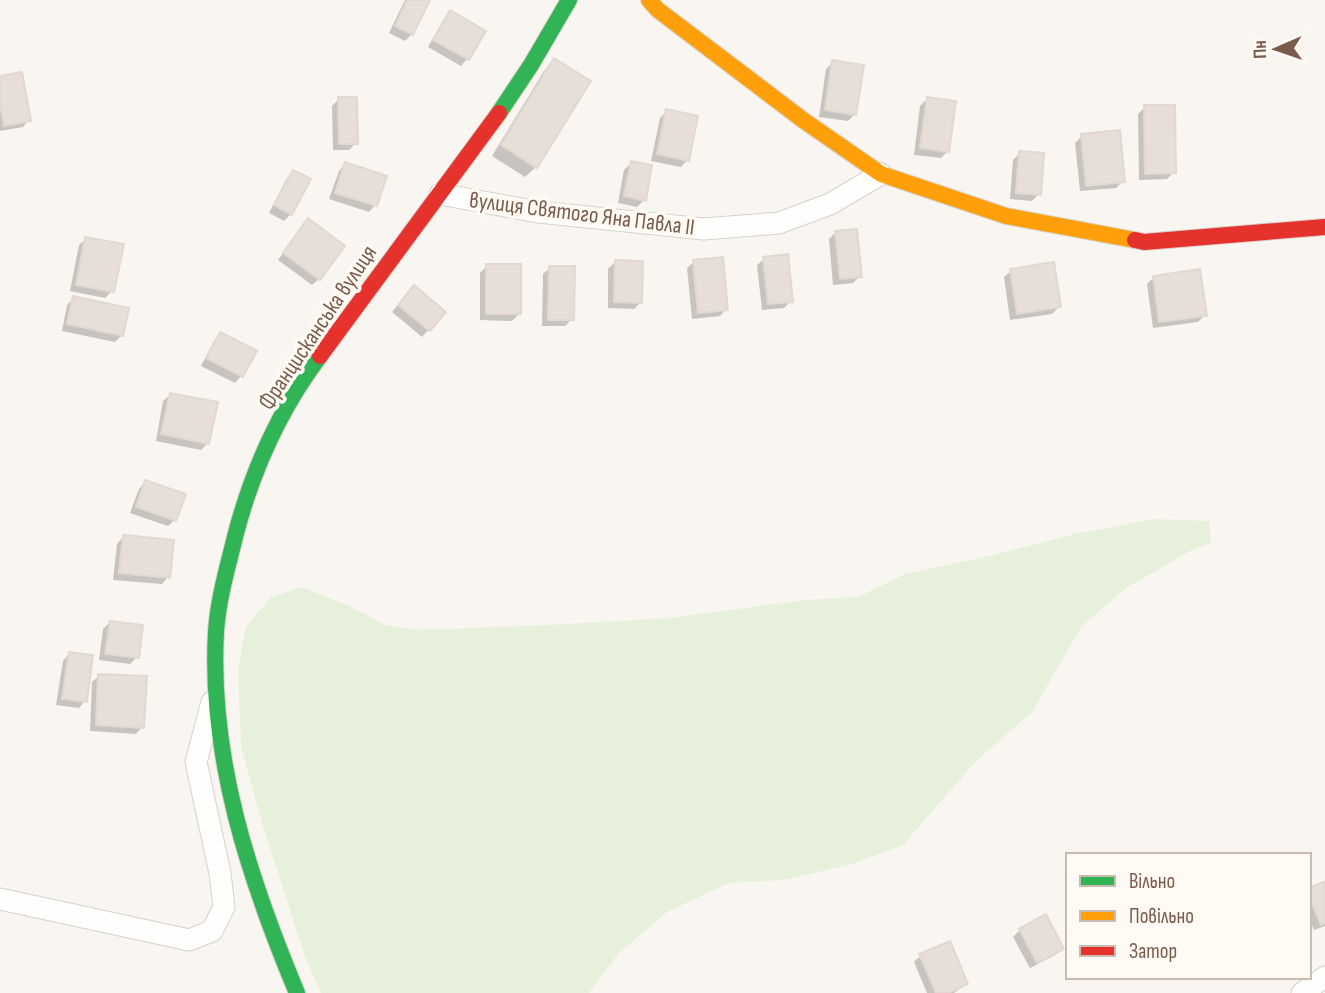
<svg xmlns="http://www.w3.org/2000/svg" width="1325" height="993" font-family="'Sofia Sans Condensed',sans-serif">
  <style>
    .green { fill: #e7f0db }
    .shadow { fill: #0003 }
    .building { fill: #e6ded7; stroke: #e2d8d2; stroke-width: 2 }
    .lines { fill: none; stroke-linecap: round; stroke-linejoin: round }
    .street-casing { stroke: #d7d1cb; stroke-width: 23 }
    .fast-casing { stroke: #d9d2cb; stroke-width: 18 }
    .slow-casing { stroke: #d9d2cb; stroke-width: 18 }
    .jam-casing { stroke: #d9d2cb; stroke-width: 18 }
    .street { stroke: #fefefd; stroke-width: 21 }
    .fast { stroke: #30b455; stroke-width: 16 }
    .slow { stroke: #ff9f0a; stroke-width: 16 }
    .jam { stroke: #e5322d; stroke-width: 16 }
    .labels { text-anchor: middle; stroke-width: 7; stroke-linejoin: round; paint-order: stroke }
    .street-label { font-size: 23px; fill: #7a5c4d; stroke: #fffaf3 }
  </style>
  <rect width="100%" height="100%" fill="#f9f5f0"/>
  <!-- green -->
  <polygon class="green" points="1154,519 1209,521 1211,543 1190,551 1126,588 1081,627 1032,712 976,761 903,845 852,864 783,880 729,883 667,912 618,954 589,993 321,993 305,956 263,826 241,746 238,670 246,627 271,597 301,587 349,606 386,625 416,630 549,625 670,618 806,600 858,597 905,574 990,556 1075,534"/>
  <!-- shadow -->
  <g class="shadow">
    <polygon points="405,0 428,0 412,34 405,41 389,33"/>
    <polygon points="450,12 484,31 467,59 461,66 428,47 444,19"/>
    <polygon points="554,61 536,167 525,177 492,156 544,71"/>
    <polygon points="833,62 855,114 848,121 819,117 826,69"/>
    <polygon points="0,78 29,120 23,127 0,131"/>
    <polygon points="339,99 356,143 349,150 333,150 332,106"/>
    <polygon points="927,99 948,151 941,158 914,155 920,106"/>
    <polygon points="1145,107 1174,172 1167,179 1139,180 1138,114"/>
    <polygon points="667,111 687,160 681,167 651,161 660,118"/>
    <polygon points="1082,136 1123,181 1116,188 1080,191 1075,143"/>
    <polygon points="1020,153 1039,194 1032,201 1010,199 1013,160"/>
    <polygon points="631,163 644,200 637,207 618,203 624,170"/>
    <polygon points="345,164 375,205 369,212 329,199 339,171"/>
    <polygon points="293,172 291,214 284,221 269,213 287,178"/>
    <polygon points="301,227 319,279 312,285 278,260"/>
    <polygon points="836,232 860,276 853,283 833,285 829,239"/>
    <polygon points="86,239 112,291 105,298 70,291 79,245"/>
    <polygon points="764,259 791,301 784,308 762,310 757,265"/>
    <polygon points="615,262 641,302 634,309 608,308 608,269"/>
    <polygon points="694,262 726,309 720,316 692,319 687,268"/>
    <polygon points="487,266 519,314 512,321 480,320 480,273"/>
    <polygon points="550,268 572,319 565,326 542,326 543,274"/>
    <polygon points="1011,271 1059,307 1052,314 1010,320 1004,277"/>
    <polygon points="1154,277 1205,315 1198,322 1153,328 1147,284"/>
    <polygon points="407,294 444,312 422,337 392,312"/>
    <polygon points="74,298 122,335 115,342 62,331 67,305"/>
    <polygon points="220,334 241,376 235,383 201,366 214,341"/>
    <polygon points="170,395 208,443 201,450 156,441 163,401"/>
    <polygon points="145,482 175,520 168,526 130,513 139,489"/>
    <polygon points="123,537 168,577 162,584 113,580 117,544"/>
    <polygon points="110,622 137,657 130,664 99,660 103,629"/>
    <polygon points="69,654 85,701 79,708 56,705 63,661"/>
    <polygon points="99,676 142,727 136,734 90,731 92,682"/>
    <polygon points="1325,883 1325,926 1314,930 1309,918 1309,890"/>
    <polygon points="1020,930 1061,948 1055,955 1030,968 1013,937"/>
    <polygon points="920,956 966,984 954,993 927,993 914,962"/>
  </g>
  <!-- building -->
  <g class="building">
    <polygon points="407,0 430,0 413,35 395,26"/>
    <polygon points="450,10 486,31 469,60 433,40"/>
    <polygon points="554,58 591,81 537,168 501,145"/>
    <polygon points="832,60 864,65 856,115 825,110"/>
    <polygon points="22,72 31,121 4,126 0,103 0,76"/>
    <polygon points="338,97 357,97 358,144 339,144"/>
    <polygon points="927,97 956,101 949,152 920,148"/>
    <polygon points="1144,105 1175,105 1176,173 1145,174"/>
    <polygon points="666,109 698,116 689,161 657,154"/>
    <polygon points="1120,130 1125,182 1086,186 1081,134"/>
    <polygon points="1019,151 1044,153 1041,195 1016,193"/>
    <polygon points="631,161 652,165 646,201 624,196"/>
    <polygon points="345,162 387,176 377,206 335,193"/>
    <polygon points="293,170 311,179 292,215 274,205"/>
    <polygon points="308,218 345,246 320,280 283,253"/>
    <polygon points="857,229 862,277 840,279 835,231"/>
    <polygon points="85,237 124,244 114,292 76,285"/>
    <polygon points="788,254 793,302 768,304 763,257"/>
    <polygon points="723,257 728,310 698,313 693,260"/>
    <polygon points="615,260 643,261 642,303 614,302"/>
    <polygon points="1054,262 1061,307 1017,314 1010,269"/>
    <rect x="486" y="264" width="35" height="50"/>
    <polygon points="549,266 575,266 574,320 548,320"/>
    <polygon points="1200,269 1207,316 1159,322 1153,276"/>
    <polygon points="414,285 446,312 430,331 398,305"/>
    <polygon points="73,296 129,308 123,336 67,324"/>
    <polygon points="220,332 257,351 243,377 206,358"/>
    <polygon points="170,393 218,402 209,444 161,434"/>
    <polygon points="145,480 186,494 176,521 136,507"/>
    <polygon points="123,535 174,540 170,578 119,573"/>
    <polygon points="110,621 143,625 139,658 105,654"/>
    <polygon points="69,652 93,655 87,702 62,699"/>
    <polygon points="98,674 147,676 144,728 96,725"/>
    <polygon points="1325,881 1325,923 1321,925 1309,896 1309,888"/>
    <polygon points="1046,914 1064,949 1037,963 1019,929"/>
    <polygon points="950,941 968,984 948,993 936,993 919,954"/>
  </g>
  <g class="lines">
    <defs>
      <g id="street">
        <polyline points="440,194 538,212 704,229 779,223 830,204 881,174"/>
        <polyline points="0,899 189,940 212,931 224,907 220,873 196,762 212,702"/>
        <polyline points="1302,993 1325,977"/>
      </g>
      <g id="fast">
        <polyline points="499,113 531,65 569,0"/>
        <path d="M297,993c-48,-115 -88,-235 -81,-361 2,-33 12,-66 20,-99 17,-64 44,-124 84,-177"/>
      </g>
      <polyline id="slow" points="649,0 658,10 803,120 881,174 1006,216 1135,240"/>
      <g id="jam">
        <polyline points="1135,240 1144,242 1325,227"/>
        <polyline points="320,356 499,113"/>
      </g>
    </defs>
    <!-- street casing -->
    <use href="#street" class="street-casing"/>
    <!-- fast casing -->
    <use href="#fast" class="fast-casing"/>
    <!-- slow casing -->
    <use href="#slow" class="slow-casing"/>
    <!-- jam casing -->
    <use href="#jam" class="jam-casing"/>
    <!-- street -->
    <use href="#street" class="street"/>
    <!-- fast -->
    <use href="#fast" class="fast"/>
    <!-- slow -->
    <use href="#slow" class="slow"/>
    <!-- jam -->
    <use href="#jam" class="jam"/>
  </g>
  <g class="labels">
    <!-- street labels -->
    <g class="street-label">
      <text transform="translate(582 213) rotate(7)" y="8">вулиця Святого Яна Павла II</text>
      <text transform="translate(317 327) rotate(-56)" y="8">Францисканська вулиця</text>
    </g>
  </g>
  <!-- legend -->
  <rect x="1066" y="853" width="245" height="126" fill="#fffaf3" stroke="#cabbb1" stroke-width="2"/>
  <rect x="1080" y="876" width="35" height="10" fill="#30b455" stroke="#cabbb1" stroke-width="2"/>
  <text x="1129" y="888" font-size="21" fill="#7a5c4d">Вільно</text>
  <rect x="1080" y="911" width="35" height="10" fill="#ff9f0a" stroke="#cabbb1" stroke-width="2"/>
  <text x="1129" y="923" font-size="21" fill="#7a5c4d">Повільно</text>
  <rect x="1080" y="946" width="35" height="10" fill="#e5322d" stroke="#cabbb1" stroke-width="2"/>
  <text x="1129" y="958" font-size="21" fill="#7a5c4d">Затор</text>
  <!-- north arrow -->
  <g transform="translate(1276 49) rotate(268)" stroke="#fffaf3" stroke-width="5" paint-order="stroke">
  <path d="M0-5L12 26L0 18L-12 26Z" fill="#7a5c4d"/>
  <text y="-10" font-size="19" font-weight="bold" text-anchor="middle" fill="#7a5c4d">Пн</text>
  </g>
</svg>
